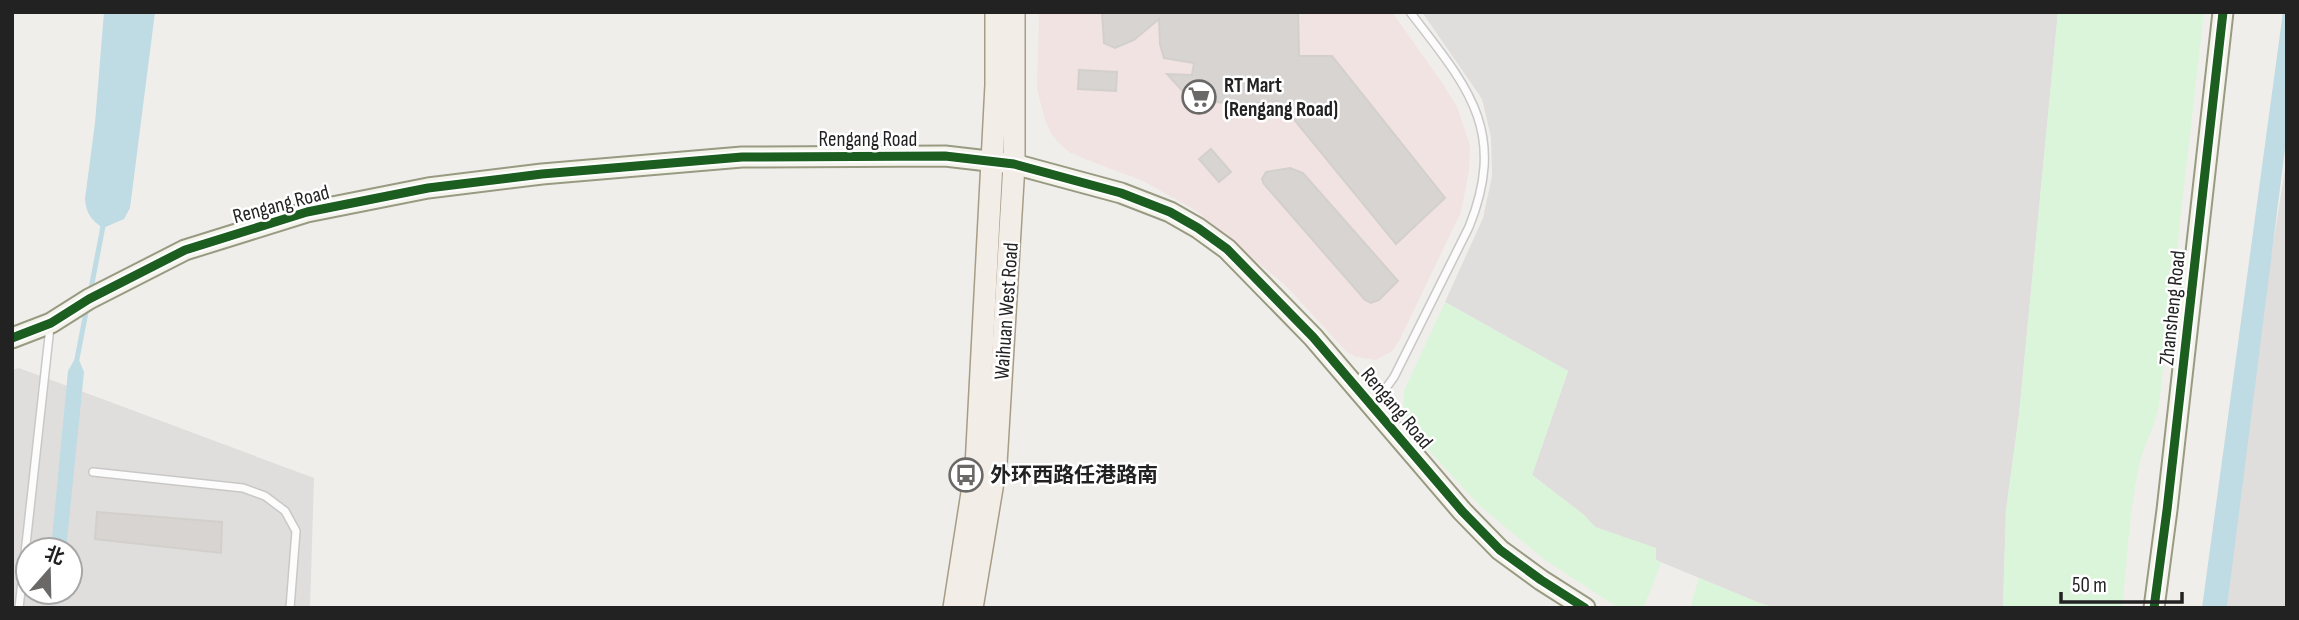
<svg xmlns="http://www.w3.org/2000/svg" width="2299" height="620" font-family="'Sofia Sans Condensed','Noto Sans SC',sans-serif">
  <style>
    .residential { fill: #dfdedc; fill-rule: evenodd }
    .commercial { fill: #f1e3e1 }
    .park { fill: #daf5da }
    .water { fill: #bfdbe3 }
    .lines { fill: none; stroke-linecap: round; stroke-linejoin: round }
    .stream { stroke: #bfdbe3; stroke-width: 5 }
    .building { fill: #d7d4d2; stroke: #d3d0cc; stroke-width: 2 }
    .lane-casing { stroke: #c9c8c7; stroke-width: 10 }
    .secondary-casing { stroke: #999a82; stroke-width: 23 }
    .primary-casing { stroke: #a79c86; stroke-width: 24 }
    .lane { stroke: #fdfcfc; stroke-width: 7 }
    .secondary { stroke: #f4f4ed; stroke-width: 19 }
    .primary { stroke: #f3ede7; stroke-width: 21 }
    .cycleway-casing { stroke: #fff; stroke-width: 13 }
    .cycleway { stroke: #1b5e20; stroke-width: 9 }
    .labels { text-anchor: middle; stroke-width: 5; stroke-linejoin: round; paint-order: stroke }
    .poi-label { font-size: 21px; font-weight: bold; fill: #222; stroke: #fff; text-anchor: start }
    .street-label { font-size: 21px; fill: #222; stroke: #fff }
  </style>
  <rect width="100%" height="100%" fill="#f0eeeb"/>
  <!-- residential -->
  <g class="residential">
    <polygon points="1422,12 2058,12 2019,415 2006,510 2003,608 1777,608 1762,604 1656,560 1655,548 1595,527 1584,515 1532,475 1568,371 1445,302 1483,218 1492,176 1491,137 1482,99"/>
    <polygon points="2287,157 2287,608 2227,608 2266,287"/>
    <path d="M19,368l295,110 -4,130h-298v-238zM28,550h42v42h-42z"/>
  </g>
  <!-- commercial -->
  <polygon class="commercial" points="1039,12 1392,12 1443,84 1457,107 1470,145 1469,170 1461,212 1399,341 1392,351 1376,360 1356,357 1347,352 1285,285 1195,210 1143,181 1085,159 1069,152 1060,144 1052,135 1045,120 1037,89"/>
  <!-- park -->
  <g class="park">
    <path d="M2058,12h146l-45,392c-3,22 -16,41 -20,62 -10,47 -12,95 -17,142h-119l3,-98 13,-95z"/>
    <polygon points="1445,302 1568,371 1532,475 1584,515 1595,527 1656,548 1656,560 1661,563 1645,604 1642,608 1619,608 1545,560 1480,506 1412,432 1404,416 1404,391"/>
    <polygon points="1699,578 1762,604 1777,608 1690,608"/>
  </g>
  <!-- water -->
  <g class="water">
    <path d="M104,12h51l-25,196 -6,11 -21,9c-12,-8 -17,-15 -18,-29l10,-76z"/>
    <polygon points="2283,12 2287,12 2287,133 2227,608 2202,608"/>
    <polygon points="77,355 84,372 66,550 51,550 68,371"/>
  </g>
  <g class="lines">
    <!-- stream -->
    <g class="stream">
      <polyline points="90,294 104,221"/>
      <polyline points="77,359 87,307"/>
    </g>
  </g>
  <!-- building -->
  <g class="building">
    <polygon points="1102,12 1298,12 1299,56 1332,56 1445,198 1396,244 1279,101 1236,104 1205,101 1186,95 1167,74 1192,75 1194,63 1164,58 1160,44 1159,19 1134,40 1115,48 1104,43"/>
    <polygon points="1079,70 1117,72 1116,91 1078,89"/>
    <polygon points="1211,149 1231,172 1219,182 1199,159"/>
    <polygon points="1290,168 1303,173 1398,281 1379,300 1371,303 1365,300 1264,184 1262,179 1266,172"/>
    <polygon points="97,512 222,522 221,553 95,539"/>
  </g>
  <g class="lines">
    <defs>
      <g id="lane">
        <path d="M1373,406l21,-29 75,-150c39,-97 -2,-141 -59,-215"/>
        <polyline points="93,472 243,488 265,496 285,511 296,531 290,608"/>
        <polyline points="19,608 50,327"/>
      </g>
      <g id="secondary">
        <polyline points="12,338 51,323 89,299 185,250 307,212 428,188 542,174 742,157 945,156 1014,164 1121,193 1170,212 1198,228 1227,249 1313,337 1462,511 1500,550 1541,580 1585,608"/>
        <polyline points="2154,608 2167,510 2223,12"/>
      </g>
      <g id="primary">
        <polyline points="954,608 976,467 996,85 996,12"/>
        <polyline points="972,608 996,464 1014,164 1014,12"/>
      </g>
    </defs>
    <!-- lane casing -->
    <use href="#lane" class="lane-casing"/>
    <!-- secondary casing -->
    <use href="#secondary" class="secondary-casing"/>
    <!-- primary casing -->
    <use href="#primary" class="primary-casing"/>
    <!-- lane -->
    <use href="#lane" class="lane"/>
    <!-- secondary -->
    <use href="#secondary" class="secondary"/>
    <!-- primary -->
    <use href="#primary" class="primary"/>
    <defs>
      <g id="cycleway">
        <polyline points="12,338 51,323 89,299 185,250 307,212 428,188 542,174 742,157 945,156 1014,164 1121,193 1170,212 1198,228 1227,249 1313,337 1462,511 1500,550 1541,580 1585,608"/>
        <polyline points="2154,608 2167,510 2223,12"/>
      </g>
    </defs>
    <!-- cycleway casing -->
    <use href="#cycleway" class="cycleway-casing"/>
    <!-- cycleway -->
    <use href="#cycleway" class="cycleway"/>
  </g>
  <!-- icons -->
  <defs>
    <symbol id="supermarket-ring" viewBox="-11 -11 22 22"><circle r="9.5" fill="#fff" stroke="#6a6968" stroke-width="1.5"/><path d="M-6-5.5h2.5l.6 2H6L4.5 2H-2.5L-4.4-4H-6ZM-1.5 3.2a1.3 1.3 0 1 0 .1 0ZM3 3.2a1.3 1.3 0 1 0 .1 0Z" fill="#6a6968"/></symbol>
    <symbol id="bus-ring" viewBox="-11 -11 22 22"><circle r="9.5" fill="#fff" stroke="#6a6968" stroke-width="1.5"/><path d="M-5-6H5V4H4V6H2V4H-2V6H-4V4H-5ZM-3.5-4V0h7V-4ZM-3.5 1.2v1.5H-2V1.2ZM2 1.2v1.5H3.5V1.2Z" fill="#6a6968"/></symbol>
  </defs>
  <g fill-rule="evenodd">
    <use href="#supermarket-ring" x="1180" y="78" width="38" height="38"/>
    <use href="#bus-ring" x="947" y="456" width="38" height="38"/>
  </g>
  <g class="labels">
    <!-- poi labels -->
    <g class="poi-label">
      <text x="1224" y="92">RT Mart<tspan x="1224" dy="24">(Rengang Road)</tspan></text>
      <text x="990" y="482">外环西路任港路南</text>
    </g>
    <!-- street labels -->
    <g class="street-label">
      <text x="868" y="146">Rengang Road</text>
      <text transform="translate(281 204) rotate(-15)" y="7">Rengang Road</text>
      <text transform="translate(2172 308) rotate(-84)" y="7">Zhansheng Road</text>
      <text transform="translate(1006 311) rotate(-86)" y="7">Waihuan West Road</text>
      <text transform="translate(1397 408) rotate(50)" y="7">Rengang Road</text>
    </g>
  </g>
  <!-- border -->
  <rect width="2299" height="620" fill="none" stroke="#222222" stroke-width="28"/>
  <!-- north arrow -->
  <g transform="translate(49 571) rotate(20)"><circle r="33" fill="#ffffff" stroke="#a7a7a7" stroke-width="2"/>
  <path d="M0-5L12 26L0 18L-12 26Z" fill="#6a6968"/>
  <text y="-10" font-size="19" font-weight="bold" text-anchor="middle" fill="#222222">北</text>
  </g>
  <!-- scale -->
  <path d="M2061 592v10h121v-10" fill="none" stroke="#222222" stroke-width="3.5"/>
  <text x="2072" y="592" font-size="21" fill="#222222" stroke="#ffffff" stroke-width="5" paint-order="stroke">50 m</text>
</svg>
